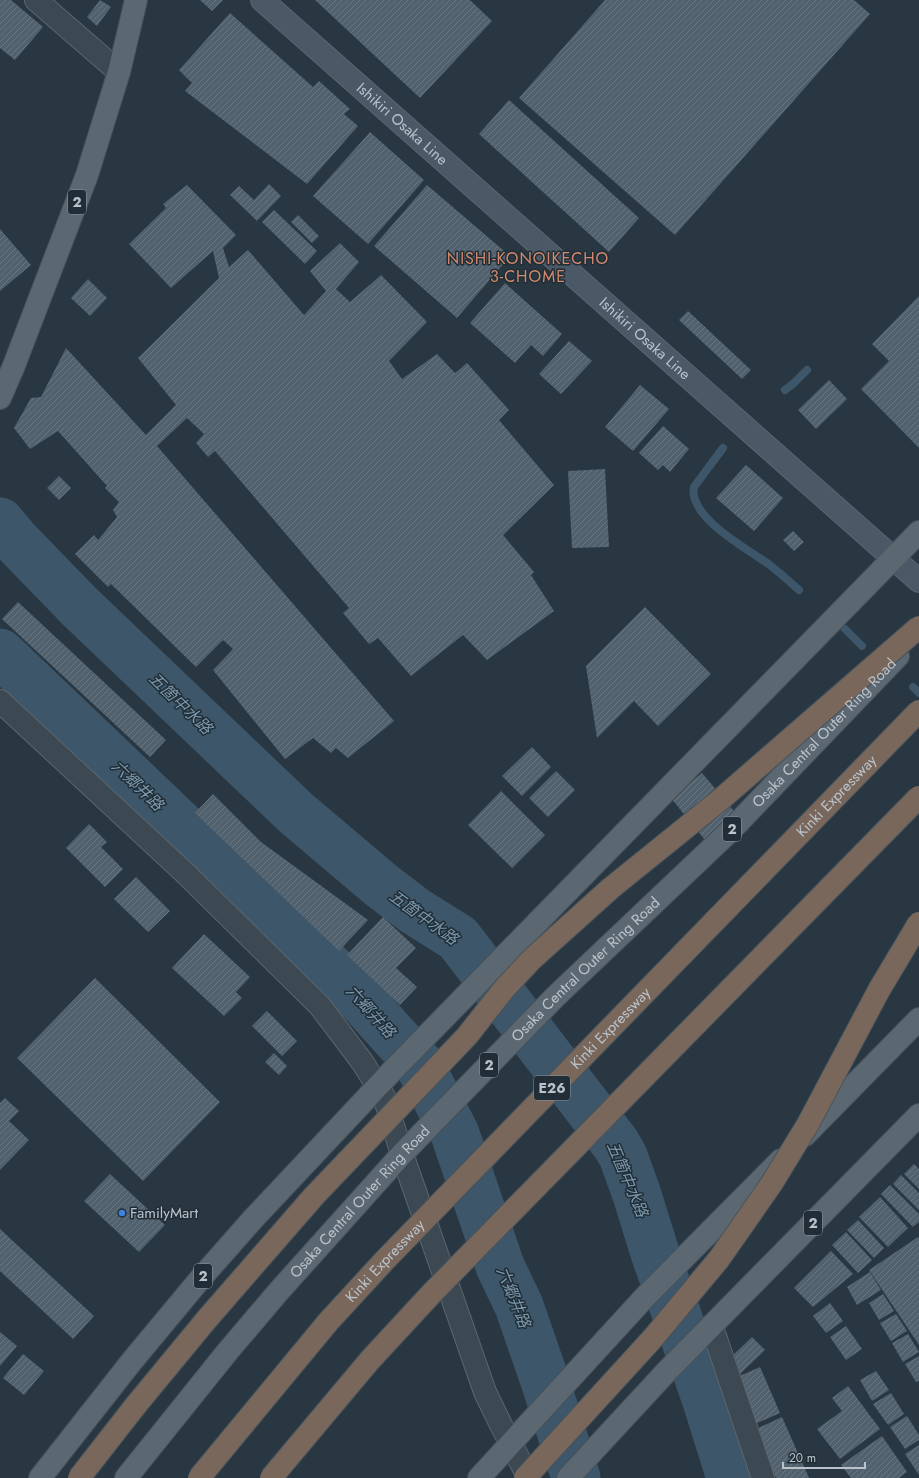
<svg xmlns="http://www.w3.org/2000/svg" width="919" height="1478" font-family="Jost,'Noto Sans JP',sans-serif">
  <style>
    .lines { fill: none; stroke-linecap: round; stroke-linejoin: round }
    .stream { stroke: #3d5669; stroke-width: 8 }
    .river { stroke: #3d5669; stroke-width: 49 }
    .building { fill: url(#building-hatch) }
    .street-casing { stroke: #5b666f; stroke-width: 24 }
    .secondary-casing { stroke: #5b666f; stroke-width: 24 }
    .primary-casing { stroke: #46525b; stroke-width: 24 }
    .street { stroke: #3c4952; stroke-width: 22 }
    .secondary { stroke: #4b5865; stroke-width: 22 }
    .primary { stroke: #5b6872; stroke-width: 22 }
    .highway-bridge-casing { stroke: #47535c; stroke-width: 24; stroke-linecap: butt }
    .highway-bridge { stroke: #78675a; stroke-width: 22 }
    .shop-dot { fill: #3f7fe0; stroke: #212e37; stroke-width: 1.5 }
    .labels { text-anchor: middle; stroke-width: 3; stroke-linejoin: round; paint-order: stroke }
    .shield { fill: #212e37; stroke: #8c969f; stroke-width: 1 }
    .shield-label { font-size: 14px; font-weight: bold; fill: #bac3cc }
    .street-label { font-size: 15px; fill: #bac3cc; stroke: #212e37 }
    .poi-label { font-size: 15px; fill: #bac3cc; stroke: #212e37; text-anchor: start }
    .neighbourhood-label { font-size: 16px; letter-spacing: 1px; fill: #d38a6e; stroke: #212e37 }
    .water-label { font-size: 16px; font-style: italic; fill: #7b98ad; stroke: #212e37 }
  </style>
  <defs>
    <pattern id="building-hatch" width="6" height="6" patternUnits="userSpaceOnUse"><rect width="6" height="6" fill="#51616d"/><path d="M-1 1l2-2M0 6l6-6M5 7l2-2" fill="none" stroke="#687681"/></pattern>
  </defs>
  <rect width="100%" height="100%" fill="#283742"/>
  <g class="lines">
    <!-- stream -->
    <g class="stream">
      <polyline points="785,390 794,383 807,370"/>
      <path d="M723,448l-29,39c-6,30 52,61 73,76 11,8 22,18 32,27"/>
      <polyline points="845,629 862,646"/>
      <polyline points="913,687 919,693"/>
    </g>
    <!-- river -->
    <g class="river">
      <polyline points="0,522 15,540 80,607 296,813 381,885 415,911 458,938 616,1144 623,1156 637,1195 655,1253 706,1398 731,1478"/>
      <polyline points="0,653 347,984 419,1064 455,1134 500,1266 519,1306 545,1381 576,1478"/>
    </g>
  </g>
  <!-- building -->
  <g class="building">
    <polygon points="0,0 11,0 43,27 15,60 0,48"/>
    <polygon points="100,0 111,7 97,26 87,17"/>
    <polygon points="200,0 223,0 212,11"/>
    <polygon points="315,0 470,0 492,21 420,98"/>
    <polygon points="605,0 854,0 870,14 675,235 519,98"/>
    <polygon points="230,13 313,87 319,81 350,109 344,114 358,126 307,184 185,91 192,83 179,70"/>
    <polygon points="509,100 639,218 609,252 479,134"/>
    <polygon points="370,132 424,180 368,244 313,196"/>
    <polygon points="269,184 281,196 257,221 230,195 239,186 254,200"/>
    <polygon points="187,185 236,235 223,248 229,267 248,250 304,315 326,291 310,271 340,243 359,262 336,289 350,302 381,275 427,322 389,361 402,379 437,354 455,373 467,363 509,410 499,420 554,485 503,535 534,572 531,575 554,611 487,660 463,635 411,676 378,638 369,644 343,613 349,608 215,451 208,457 196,443 204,434 187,418 157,446 394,721 348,758 336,748 331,753 313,738 285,759 213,670 233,649 223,640 196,667 111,584 108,587 75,554 94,535 98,540 117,517 113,510 119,502 105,488 107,486 58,431 30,449 14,428 31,398 41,397 66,348 146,435 176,405 138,358 219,278 213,251 171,288 129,244 166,208 163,204"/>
    <polygon points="427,185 510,256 457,318 374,246"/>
    <polygon points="274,210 317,251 305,264 262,222"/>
    <polygon points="298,215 319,236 312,243 291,222"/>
    <polygon points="0,229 31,265 0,291"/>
    <polygon points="88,279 107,298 90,316 71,298"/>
    <polygon points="505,283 562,334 543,356 531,345 515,363 470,323"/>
    <polygon points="919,296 919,448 861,389 889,361 872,344"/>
    <polygon points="688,311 751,370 742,379 679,320"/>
    <polygon points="569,341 592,361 561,394 539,374"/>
    <polygon points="829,380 847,399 816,429 798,410"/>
    <polygon points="640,385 669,409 633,451 605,427"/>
    <polygon points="663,426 689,449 670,472 663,465 658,470 639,453"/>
    <polygon points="746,465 783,498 754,531 716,498"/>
    <polygon points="605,469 609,547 572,548 568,471"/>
    <polygon points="59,476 71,488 59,500 47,488"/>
    <polygon points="793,531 804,542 794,551 783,540"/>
    <polygon points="18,602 166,740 150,757 2,619"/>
    <polygon points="645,607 711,674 658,726 634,701 597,738 586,666"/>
    <polygon points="532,747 551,767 522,796 502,776"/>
    <polygon points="556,771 575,790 548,817 529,798"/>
    <polygon points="702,773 749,829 717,855 671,798"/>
    <polygon points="501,791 545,835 512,868 468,825"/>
    <polygon points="213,794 261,842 368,920 339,951 195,813"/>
    <polygon points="89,824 107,842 101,847 123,869 105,887 66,848"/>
    <polygon points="136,877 170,911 148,932 114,899"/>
    <polygon points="383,917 416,948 396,968 417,987 400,1005 347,955"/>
    <polygon points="204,934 250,977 236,992 242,998 224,1016 172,968"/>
    <polygon points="95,978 220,1102 143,1181 17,1058"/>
    <polygon points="267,1011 297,1041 282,1056 252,1026"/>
    <polygon points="274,1053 287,1066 279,1075 265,1062"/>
    <polygon points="5,1098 19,1111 9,1121 29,1140 0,1170 0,1103"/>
    <polygon points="914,1164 919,1169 919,1189 904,1174"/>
    <polygon points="110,1174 165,1225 139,1252 84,1201"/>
    <polygon points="901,1175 919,1193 919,1210 893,1184"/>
    <polygon points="890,1185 919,1214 919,1222 913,1227 881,1194"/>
    <polygon points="880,1197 908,1228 888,1247 859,1217"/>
    <polygon points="858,1220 884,1248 874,1258 847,1230"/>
    <polygon points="0,1229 94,1316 73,1339 0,1271"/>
    <polygon points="846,1232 872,1260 858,1273 832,1245"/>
    <polygon points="918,1237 919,1238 919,1345 869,1270"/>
    <polygon points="831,1251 853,1274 813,1307 794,1288"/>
    <polygon points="870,1272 881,1290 857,1305 847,1287"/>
    <polygon points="883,1294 894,1311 879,1320 869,1303"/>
    <polygon points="830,1303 843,1321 826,1333 813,1316"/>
    <polygon points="896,1314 907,1331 891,1341 880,1323"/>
    <polygon points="846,1326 862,1349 846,1360 830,1337"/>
    <polygon points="0,1332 17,1346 0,1366"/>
    <polygon points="908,1334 919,1352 903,1362 892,1343"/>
    <polygon points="752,1337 765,1350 740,1374 727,1361"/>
    <polygon points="23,1354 44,1371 24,1395 3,1378"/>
    <polygon points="919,1356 919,1381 916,1382 905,1364"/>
    <polygon points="760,1367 780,1413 753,1425 733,1379"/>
    <polygon points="876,1371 889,1390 872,1401 860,1380"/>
    <polygon points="848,1386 880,1429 840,1459 817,1429 842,1411 832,1398"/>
    <polygon points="891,1393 904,1414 888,1425 873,1404"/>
    <polygon points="907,1416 919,1435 919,1440 905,1449 890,1427"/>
    <polygon points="782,1417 809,1478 776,1478 754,1430"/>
    <polygon points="882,1436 907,1472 899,1478 851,1478 841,1465"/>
    <polygon points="919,1445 919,1475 905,1454"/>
  </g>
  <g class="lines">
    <defs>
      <g id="street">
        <polyline points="36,0 119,72"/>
        <polyline points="0,701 185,873 320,1006 363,1063 384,1097 402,1154 485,1392 502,1427 529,1478"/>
        <polyline points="712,1327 763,1478"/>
      </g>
      <g id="secondary">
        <path id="s1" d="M262,0l657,581"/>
      </g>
      <g id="primary">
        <polyline points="0,398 13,368 87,175 119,72 136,0"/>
        <polyline points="805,1135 919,1019"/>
        <polyline points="40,1478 132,1361 201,1278 253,1219 393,1070 919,532"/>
        <path id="s2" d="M126,1478l102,-127 51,-60 123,-137 154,-158 175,-166 167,-174"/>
        <polyline points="479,1478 644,1298 781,1160"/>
        <polyline points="568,1478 668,1370 919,1115"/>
      </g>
    </defs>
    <!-- street casing -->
    <use href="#street" class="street-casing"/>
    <!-- secondary casing -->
    <use href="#secondary" class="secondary-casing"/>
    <!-- primary casing -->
    <use href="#primary" class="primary-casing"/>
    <!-- street -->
    <use href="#street" class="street"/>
    <!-- secondary -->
    <use href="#secondary" class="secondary"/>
    <!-- primary -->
    <use href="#primary" class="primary"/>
    <defs>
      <g id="highway-bridge">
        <polyline points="79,1478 136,1405 207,1319 314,1196 467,1036 504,989 532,959 611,888 720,800 919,627"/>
        <path id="s3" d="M199,1478l129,-156 57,-62 534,-549"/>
        <polyline points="271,1478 370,1360 432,1293 919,797"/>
        <polyline points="525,1478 653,1338 719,1259 772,1183 808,1124 879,990 919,923"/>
      </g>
    </defs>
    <!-- highway-bridge casing -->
    <use href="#highway-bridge" class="highway-bridge-casing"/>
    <!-- highway-bridge -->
    <use href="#highway-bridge" class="highway-bridge"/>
  </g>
  <!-- markers -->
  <circle class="shop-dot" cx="122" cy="1213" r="4"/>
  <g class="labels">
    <!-- shield labels -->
    <g class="shield">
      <rect x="68" y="190" width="18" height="24" rx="3"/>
      <rect x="723" y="817" width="18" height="24" rx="3"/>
      <rect x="480" y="1053" width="18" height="24" rx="3"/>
      <rect x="534" y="1076" width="36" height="24" rx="3"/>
      <rect x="804" y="1211" width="18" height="24" rx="3"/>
      <rect x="194" y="1264" width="18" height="24" rx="3"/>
    </g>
    <g class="shield-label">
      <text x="77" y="207">2</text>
      <text x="732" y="834">2</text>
      <text x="489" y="1070">2</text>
      <text x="552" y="1093">E26</text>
      <text x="813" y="1228">2</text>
      <text x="203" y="1281">2</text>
    </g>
    <!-- street labels -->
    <g class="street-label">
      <text dy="5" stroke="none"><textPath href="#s1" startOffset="187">Ishikiri Osaka Line</textPath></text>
      <text dy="5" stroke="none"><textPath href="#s1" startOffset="511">Ishikiri Osaka Line</textPath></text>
      <text dy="5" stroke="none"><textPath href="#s2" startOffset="1022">Osaka Central Outer Ring Road</textPath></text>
      <text dy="5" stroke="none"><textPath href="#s3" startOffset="934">Kinki Expressway</textPath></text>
      <text dy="5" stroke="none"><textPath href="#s2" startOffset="686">Osaka Central Outer Ring Road</textPath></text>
      <text dy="5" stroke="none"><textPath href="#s3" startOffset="610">Kinki Expressway</textPath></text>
      <text dy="5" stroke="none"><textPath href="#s2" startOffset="362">Osaka Central Outer Ring Road</textPath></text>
      <text dy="5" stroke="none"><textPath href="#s3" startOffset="286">Kinki Expressway</textPath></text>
    </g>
    <!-- poi labels -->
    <g class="poi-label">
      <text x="130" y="1218">FamilyMart</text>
    </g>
    <!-- neighbourhood labels -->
    <g class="neighbourhood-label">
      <text x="528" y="264">NISHI-KONOIKECHO<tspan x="528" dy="18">3-CHOME</tspan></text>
    </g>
    <!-- water labels -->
    <g class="water-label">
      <text transform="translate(181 703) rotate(44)" y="6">五箇中水路</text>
      <text transform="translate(138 785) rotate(44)" y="6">六郷井路</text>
      <text transform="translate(424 917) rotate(36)" y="6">五箇中水路</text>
      <text transform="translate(371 1011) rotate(48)" y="6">六郷井路</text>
      <text transform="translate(628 1179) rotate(67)" y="6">五箇中水路</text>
      <text transform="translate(514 1297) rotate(68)" y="6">六郷井路</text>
    </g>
  </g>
  <!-- scale -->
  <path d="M783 1462v6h82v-6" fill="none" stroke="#bac3cc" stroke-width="2"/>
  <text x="789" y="1462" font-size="12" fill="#bac3cc" stroke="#212e37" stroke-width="3" paint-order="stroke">20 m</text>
</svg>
